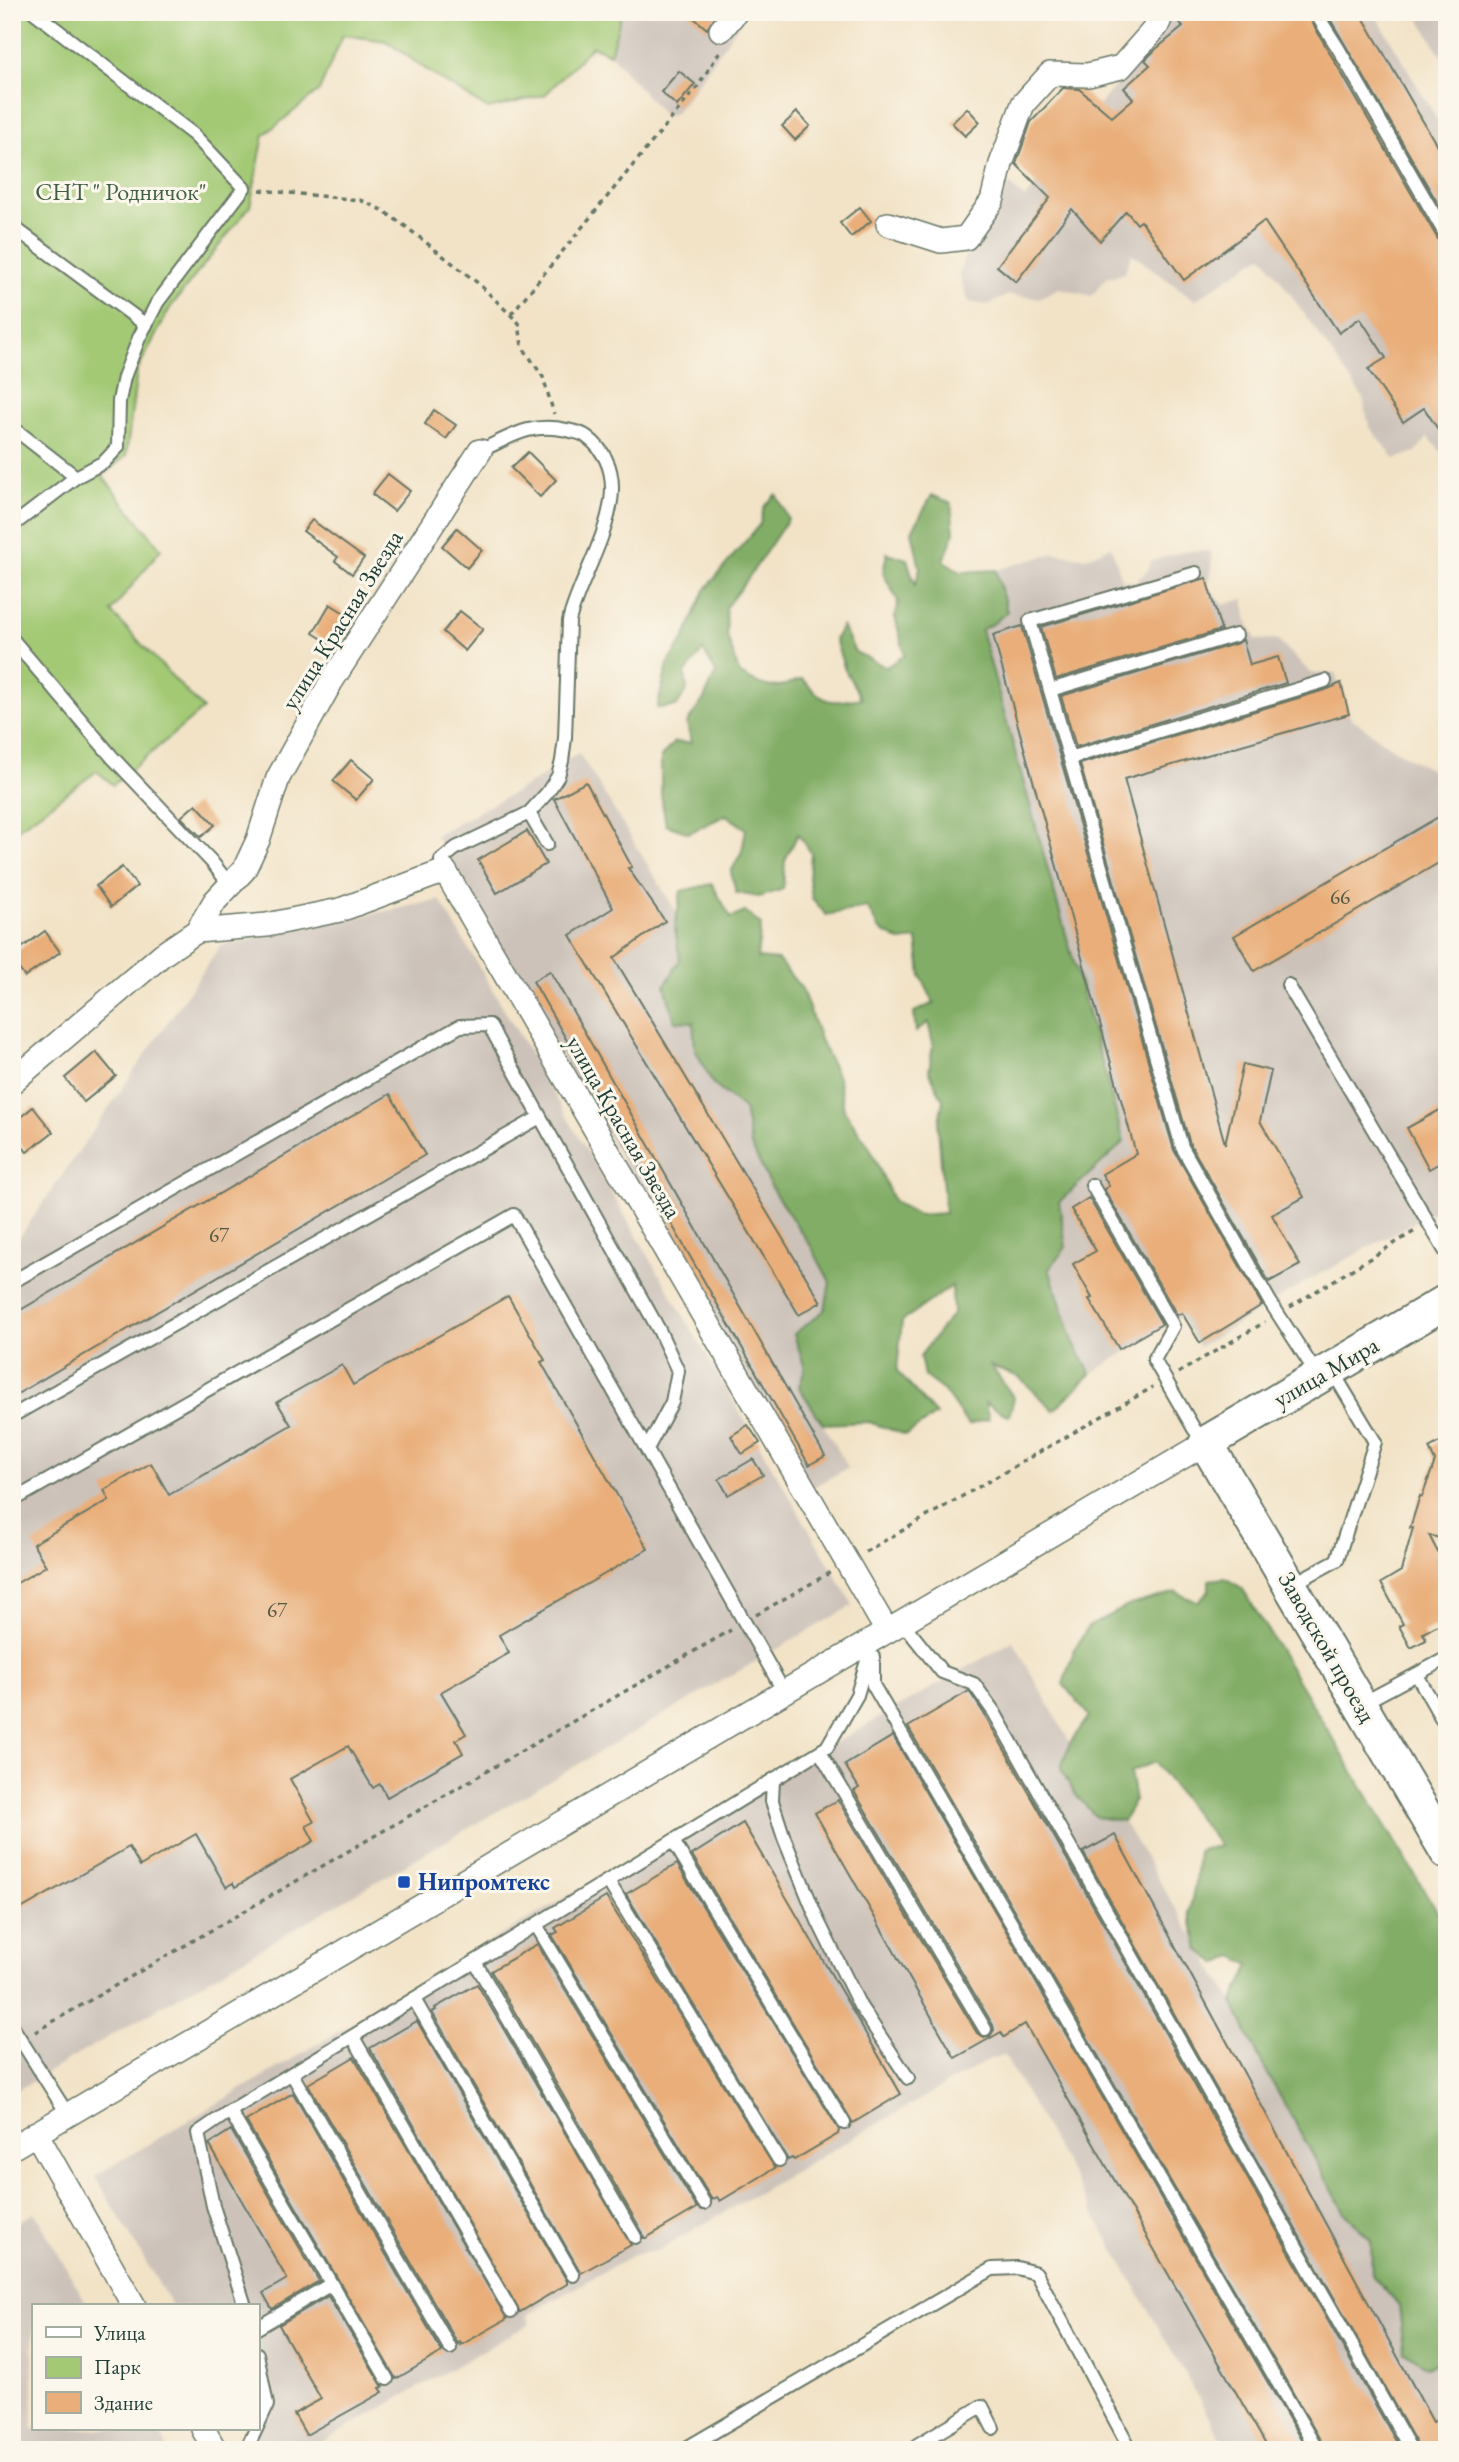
<svg xmlns="http://www.w3.org/2000/svg" width="1459" height="2462" font-family="'EB Garamond',serif">
  <style>
    .industrial { fill: #ccc2b9 }
    .green { fill: #a3c974; stroke: #618354; stroke-width: 2 }
    .forest { fill: #82ad66; stroke: #50754d; stroke-width: 2 }
    .building { fill: #e9ae79 }
    .lines { fill: none; stroke-linecap: round; stroke-linejoin: round }
    .service-casing { stroke: #697767; stroke-width: 16 }
    .minor-casing { stroke: #697767; stroke-width: 26 }
    .secondary-casing { stroke: #697767; stroke-width: 37 }
    .path { stroke: #697767; stroke-width: 3.5; stroke-dasharray: 5 5; stroke-linecap: butt }
    .service { stroke: #fff; stroke-width: 12 }
    .minor { stroke: #fff; stroke-width: 23 }
    .secondary { stroke: #fff; stroke-width: 33 }
    .transit-dot { fill: #1a4fb4; stroke: #fbf7ec; stroke-width: 2.5 }
    .labels { text-anchor: middle; stroke-width: 6; stroke-linejoin: round; paint-order: stroke }
    .number-label { font-size: 21px; fill: #525945 }
    .park-label { font-size: 24px; fill: #406044; stroke: #fbf7ec }
    .street-label { font-size: 24px; fill: #1f3d34; stroke: #fbf7ec }
    .transit-label { font-size: 24px; font-weight: bold; fill: #164399; stroke: #fbf7ec; text-anchor: start }
  </style>
  <rect width="100%" height="100%" fill="#fbf7ec"/>
  <filter id="ink" filterUnits="userSpaceOnUse"><feTurbulence type="fractalNoise" baseFrequency=".0143" numOctaves="2"/><feDisplacementMap in="SourceGraphic" scale="14" xChannelSelector="R" yChannelSelector="G"/><feConvolveMatrix kernelMatrix="1 2 1 2 8 2 1 2 1" color-interpolation-filters="sRGB"/></filter>
  <filter id="wash" filterUnits="userSpaceOnUse"><feTurbulence type="fractalNoise" baseFrequency=".00686" numOctaves="4" result="noise"/><feDisplacementMap in="SourceGraphic" scale="28" xChannelSelector="R" yChannelSelector="G"/><feGaussianBlur stdDeviation="1.57" result="paint"/><feColorMatrix in="noise" values="0 0 0 0 0 0 0 0 0 0 0 0 0 0 0 0 0 1.4 0 .05"/><feComposite in="paint" operator="in"/></filter>
  <g filter="url(#wash)">
    <rect width="100%" height="100%" fill="#f2e3c7"/>
    <!-- industrial -->
    <g class="industrial">
      <polygon points="622,12 733,12 742,19 696,86 675,113 665,117 610,54"/>
      <polygon points="1174,12 1374,12 1447,136 1447,458 1428,437 1416,452 1395,459 1369,426 1363,398 1263,255 1195,300 1132,254 1124,273 1106,278 1092,296 1059,288 1039,298 1008,295 988,305 969,302 959,275 967,248 997,210 1009,184 1025,198"/>
      <polygon points="1416,12 1447,12 1447,66"/>
      <polygon points="1111,546 1122,580 1135,582 1147,571 1151,561 1185,551 1211,551 1212,570 1207,584 1223,605 1244,599 1246,618 1256,640 1276,639 1311,673 1335,673 1350,717 1390,747 1447,779 1447,1204 1304,1283 1199,1347 1180,1317 1091,1374 1074,1344 1049,1269 1066,1247 1059,1202 1124,1142 981,630 995,622 1007,612 996,570 1055,553 1086,558"/>
      <polygon points="579,753 677,913 675,928 680,960 665,986 693,1022 695,1049 713,1084 744,1109 751,1146 830,1282 825,1310 794,1334 805,1368 799,1387 823,1424 848,1468 813,1487 501,953 435,835 528,785"/>
      <polygon points="440,900 853,1605 12,2093 12,1248 221,945"/>
      <polygon points="1013,1641 1070,1743 1061,1769 1096,1817 1123,1821 1233,2002 1259,2058 1345,2213 1371,2240 1372,2275 1399,2306 1404,2351 1447,2356 1447,2450 1228,2450 1004,2055 990,2059 657,2251 633,2255 527,2315 531,2323 308,2450 258,2450 246,2429 257,2429 257,2306 172,2306 95,2176 520,1924"/>
      <polygon points="34,2212 88,2306 33,2306 33,2429 157,2429 169,2450 12,2450 12,2226"/>
    </g>
    <!-- green -->
    <polygon class="green" points="12,12 622,12 610,54 592,46 545,95 488,109 438,78 386,41 343,35 319,91 264,135 250,206 170,308 137,371 126,456 102,476 161,549 111,612 203,709 113,785 97,771 13,832"/>
    <!-- forest -->
    <g class="forest">
      <path d="M776,494l12,25 -39,58 -23,30 1,28 12,38c26,16 35,18 63,6 24,25 25,25 59,19l-16,-28 -10,-31 7,-13 13,26 31,15 19,-12 -10,-38 3,-16 -15,-28 4,-20 20,6 8,26 5,-17 -8,-37 20,-36 19,8 3,30 -10,28 17,11 35,-2 11,42 -12,10 -14,8 143,512 -65,60 7,45 -17,22 25,75 17,30 -37,36 -35,-33 -28,-11 23,32 -5,18 -24,-13 4,16 -21,6 -24,-34 -20,-15 -4,-20 33,-43 -1,-27 -50,35 -5,50 39,44 -30,20 -37,-13 -46,2 -24,-37 6,-19 -11,-34 31,-24 5,-28 -18,-34 -38,-56 -23,-46 -7,-37 -31,-25 -18,-35 -2,-27 -18,-1 -10,-35 15,-26 -5,-32 6,-37 31,-7 19,34 14,-6 16,13 -4,33 21,2 24,29 19,53 17,35 6,33 26,38 24,54 24,13 27,-2 -7,-86 5,-27 -14,-29 4,-27 -5,-22 -12,10 -2,-20 20,-9 -13,-27 -4,-37 -17,2 -21,-12 -12,-22 -41,8 -14,-17 -3,-19 2,-26 -13,-19 -13,26 -2,29 -24,8 -23,-4 -5,-21 11,-21 4,-22 -20,-14 -37,18 -23,-8 -5,-30v-38l13,-15 17,1 -4,-20 17,-24 12,-26 -13,-23 -18,24 2,16 -10,16 -20,2 11,-44 16,-25 21,-49 55,-66 4,-17z"/>
      <polygon points="1225,1578 1242,1588 1447,1928 1447,2356 1427,2367 1404,2351 1399,2306 1372,2275 1371,2240 1345,2213 1259,2058 1233,2002 1250,1965 1234,1956 1217,1964 1199,1949 1189,1913 1195,1884 1198,1850 1220,1846 1154,1762 1130,1772 1135,1800 1123,1821 1096,1817 1075,1794 1061,1769 1070,1743 1089,1716 1063,1684 1074,1651 1088,1627 1130,1605 1176,1592 1197,1602 1209,1591 1209,1580"/>
    </g>
    <g id="blocks">
      <!-- building -->
      <g class="building">
        <polygon points="687,12 718,12 707,29"/>
        <polygon points="1177,12 1306,12 1439,241 1447,246 1447,443 1424,408 1403,422 1368,369 1386,358 1360,318 1339,333 1264,221 1184,280 1141,221 1137,224 1126,211 1100,241 1072,209 1016,282 997,266 1050,198 1016,164 1031,122 1063,88 1079,89 1112,117 1133,99 1124,88 1150,65 1145,60 1156,49 1183,27 1176,17"/>
        <polygon points="1326,12 1360,12 1447,163 1447,219"/>
        <polygon points="679,71 695,84 677,106 661,92"/>
        <polygon points="967,108 980,122 965,136 952,123"/>
        <polygon points="797,112 810,126 795,140 782,126"/>
        <polygon points="860,207 871,221 851,237 840,223"/>
        <polygon points="434,410 456,425 446,439 425,424"/>
        <polygon points="528,452 556,480 540,497 511,468"/>
        <polygon points="388,474 410,491 394,511 372,494"/>
        <polygon points="312,520 364,558 352,574 335,561 338,557 303,531"/>
        <polygon points="457,528 482,550 467,568 442,546"/>
        <polygon points="1206,578 1221,630 1056,679 1041,627"/>
        <polygon points="330,604 346,614 329,643 313,633"/>
        <polygon points="460,611 483,629 465,651 443,632"/>
        <polygon points="1022,626 1174,1150 1262,1305 1200,1343 1182,1313 1177,1315 1104,1189 1109,1186 1102,1174 1136,1154 993,635"/>
        <polygon points="1243,640 1250,665 1278,657 1286,683 1076,747 1061,696 1238,643"/>
        <polygon points="1341,683 1349,714 1124,779 1225,1144 1243,1064 1271,1071 1260,1121 1304,1197 1272,1215 1300,1265 1269,1282 1190,1144 1080,764 1328,689"/>
        <polygon points="351,760 374,779 356,800 333,781"/>
        <polygon points="586,782 632,867 628,868 665,921 614,958 821,1302 799,1315 570,935 613,908 554,799"/>
        <polygon points="196,804 215,825 201,837 181,817"/>
        <polygon points="1447,812 1447,858 1254,971 1234,936"/>
        <polygon points="527,831 546,864 497,893 478,860"/>
        <polygon points="122,867 137,886 111,907 96,886"/>
        <polygon points="45,931 60,952 25,977 12,960 12,955"/>
        <polygon points="550,971 825,1456 809,1465 533,981"/>
        <polygon points="96,1052 116,1076 84,1102 65,1078"/>
        <polygon points="390,1094 425,1155 12,1397 12,1315"/>
        <polygon points="1447,1106 1447,1159 1429,1169 1407,1128"/>
        <polygon points="33,1107 53,1132 27,1152 12,1133 12,1124"/>
        <polygon points="1089,1198 1162,1324 1119,1349 1089,1299 1092,1298 1073,1264 1096,1251 1071,1209"/>
        <polygon points="508,1296 545,1360 541,1362 648,1549 499,1635 509,1653 441,1692 466,1734 456,1740 463,1753 387,1797 380,1784 373,1788 348,1746 290,1779 314,1822 306,1826 314,1841 235,1887 233,1883 226,1887 196,1834 140,1866 129,1847 12,1914 12,1586 46,1566 33,1544 109,1500 104,1490 151,1463 169,1495 291,1425 277,1402 342,1365 353,1385"/>
        <polygon points="748,1425 760,1443 742,1454 731,1436"/>
        <polygon points="1445,1435 1447,1540 1429,1535 1447,1570 1447,1620 1423,1633 1426,1640 1411,1648 1399,1626 1403,1624 1381,1583 1401,1571 1413,1528 1410,1528 1420,1496 1422,1497 1435,1461 1429,1448 1443,1440"/>
        <polygon points="753,1459 763,1475 728,1495 719,1479"/>
        <polygon points="969,1691 983,1712 1068,1861 1401,2450 1326,2450 908,1727"/>
        <polygon points="893,1736 1307,2450 1269,2450 1025,2024 1004,2037 1001,2032 955,2058 815,1813 838,1800 977,2033 984,2038 990,2036 994,2030 993,2025 854,1791 859,1788 845,1765"/>
        <polygon points="743,1823 901,2094 853,2123 692,1855"/>
        <polygon points="1115,1835 1433,2422 1447,2414 1447,2450 1420,2450 1083,1852"/>
        <polygon points="677,1864 839,2130 838,2134 794,2160 792,2158 788,2160 626,1894"/>
        <polygon points="606,1897 775,2168 720,2201 717,2197 712,2200 552,1935 558,1932 555,1928"/>
        <polygon points="537,1944 697,2208 646,2238 644,2238 643,2233 491,1971"/>
        <polygon points="477,1984 631,2245 581,2273 432,2012 436,2010 435,2008"/>
        <polygon points="417,2021 567,2281 567,2284 520,2312 370,2048"/>
        <polygon points="354,2057 507,2319 461,2345 460,2342 458,2344 308,2084"/>
        <polygon points="293,2093 442,2352 396,2379 246,2121"/>
        <polygon points="231,2130 319,2281 272,2309 263,2293 287,2279 209,2144"/>
        <polygon points="328,2296 383,2387 380,2388 383,2392 306,2435 294,2414 321,2399 279,2325"/>
      </g>
    </g>
  </g>
  <g filter="url(#ink)">
    <use href="#blocks" fill-opacity="0" stroke="#697767" stroke-width="2"/>
    <g class="lines">
      <defs>
        <g id="service">
          <polyline points="1315,12 1338,48 1447,237"/>
          <polyline points="12,226 146,325"/>
          <polyline points="12,427 76,477"/>
          <path d="M480,451c32,-15 50,-29 87,-21 7,2 14,2 20,7 60,45 -5,129 -18,184l-4,117 -3,23 -4,15 -11,17 -18,20"/>
          <polyline points="12,526 76,477 104,462 118,447 119,401 124,377 139,338 157,303 244,188 194,135 34,12"/>
          <polyline points="1196,573 1030,621 1182,1147 1269,1300 1318,1376"/>
          <polyline points="12,639 113,758 211,861 230,885"/>
          <polyline points="1050,690 1236,635"/>
          <polyline points="1070,758 1325,681"/>
          <polyline points="445,871 441,860 456,848 529,813 547,844"/>
          <polyline points="1288,985 1447,1254"/>
          <polyline points="1092,1185 1173,1326 1154,1360 1194,1429 1206,1443"/>
          <polyline points="12,1282 460,1026 489,1025 659,1330 678,1371 672,1402 647,1449"/>
          <polyline points="12,1416 540,1117"/>
          <polyline points="12,1501 514,1215 784,1692"/>
          <polyline points="1291,1585 1337,1560 1375,1442 1331,1369"/>
          <polyline points="902,1622 942,1672 974,1684 994,1712 1411,2450"/>
          <polyline points="873,1657 873,1685 1317,2450"/>
          <polyline points="1417,1675 1447,1728"/>
          <polyline points="1361,1704 1447,1658"/>
          <polyline points="820,1752 985,2029"/>
          <polyline points="773,1780 772,1801 784,1838 818,1921 860,2006 908,2078"/>
          <polyline points="673,1841 844,2123"/>
          <polyline points="608,1881 779,2160"/>
          <polyline points="536,1925 704,2203"/>
          <polyline points="475,1962 635,2237"/>
          <polyline points="414,1999 573,2275"/>
          <polyline points="12,2026 68,2115"/>
          <polyline points="353,2037 511,2311"/>
          <polyline points="292,2074 450,2348"/>
          <polyline points="230,2111 387,2379"/>
          <polyline points="245,2306 213,2206 198,2133 230,2111 827,1747 857,1695 873,1640"/>
          <polyline points="257,2328 331,2284"/>
          <polyline points="257,2354 267,2405 257,2427"/>
          <polyline points="246,2450 256,2429"/>
          <polyline points="683,2450 992,2269 1017,2268 1036,2273 1131,2450"/>
          <polyline points="920,2450 917,2445 982,2406 993,2428"/>
        </g>
        <g id="minor">
          <polyline points="721,30 736,12"/>
          <polyline points="888,224 941,241 966,238 992,201 1001,164 1023,104 1050,74 1088,75 1121,67 1157,26 1163,12"/>
          <polyline points="197,931 215,901 244,870 258,840 278,778 331,682 480,451"/>
          <polyline points="12,1082 163,954 197,931 267,925 340,910 445,871 887,1631"/>
          <polyline points="36,2133 134,2306"/>
          <polyline points="15,2146 1206,1443"/>
          <polyline points="203,2429 215,2450"/>
        </g>
        <polyline id="secondary" points="1447,1301 1206,1443 1447,1852"/>
      </defs>
      <!-- service casing -->
      <use href="#service" class="service-casing"/>
      <!-- minor casing -->
      <use href="#minor" class="minor-casing"/>
      <!-- secondary casing -->
      <use href="#secondary" class="secondary-casing"/>
      <!-- path -->
      <g class="path">
        <polyline points="260,190 360,200 382,210 405,226 479,284 519,323 522,346 543,377 554,414"/>
        <polyline points="511,314 698,86 721,50"/>
        <polyline points="1290,1307 1415,1231"/>
        <polyline points="1178,1373 1265,1322"/>
        <polyline points="865,1552 1153,1387"/>
        <polyline points="756,1615 831,1572"/>
        <polyline points="35,2032 731,1630"/>
      </g>
      <!-- service -->
      <use href="#service" class="service"/>
      <!-- minor -->
      <use href="#minor" class="minor"/>
      <!-- secondary -->
      <use href="#secondary" class="secondary"/>
    </g>
  </g>
  <!-- markers -->
  <rect class="transit-dot" x="397" y="1875" width="14" height="14" rx="3.5"/>
  <g class="labels">
    <!-- number labels -->
    <g class="number-label">
      <text x="1340" y="904">66</text>
      <text x="219" y="1242">67</text>
      <text x="277" y="1617">67</text>
    </g>
    <!-- park labels -->
    <g class="park-label">
      <text x="121" y="200">СНТ " Родничок"</text>
    </g>
    <!-- street labels -->
    <g class="street-label">
      <text transform="translate(342 620) rotate(-58)" y="8">улица Красная Звезда</text>
      <text transform="translate(624 1127) rotate(60)" y="8">улица Красная Звезда</text>
      <text transform="translate(1326 1372) rotate(-30)" y="8">улица Мира</text>
      <text transform="translate(1327 1647) rotate(60)" y="8">Заводской проезд</text>
    </g>
    <!-- transit labels -->
    <g class="transit-label">
      <text x="418" y="1890">Нипромтекс</text>
    </g>
  </g>
  <!-- margin -->
  <rect width="1459" height="2462" fill="none" stroke="#fbf7ec" stroke-width="42"/>
  <!-- legend -->
  <rect x="32" y="2304" width="228" height="126" fill="#fbf7ec" stroke="#a3ada2" stroke-width="2"/>
  <rect x="46" y="2327" width="35" height="10" fill="#ffffff" stroke="#a3ada2" stroke-width="2"/>
  <text x="94" y="2340" font-size="21" fill="#1f3d34">Улица</text>
  <rect x="46" y="2357" width="35" height="21" fill="#a3c974" stroke="#a3ada2" stroke-width="2"/>
  <text x="94" y="2374" font-size="21" fill="#1f3d34">Парк</text>
  <rect x="46" y="2392" width="35" height="21" fill="#e9ae79" stroke="#a3ada2" stroke-width="2"/>
  <text x="94" y="2410" font-size="21" fill="#1f3d34">Здание</text>
</svg>
